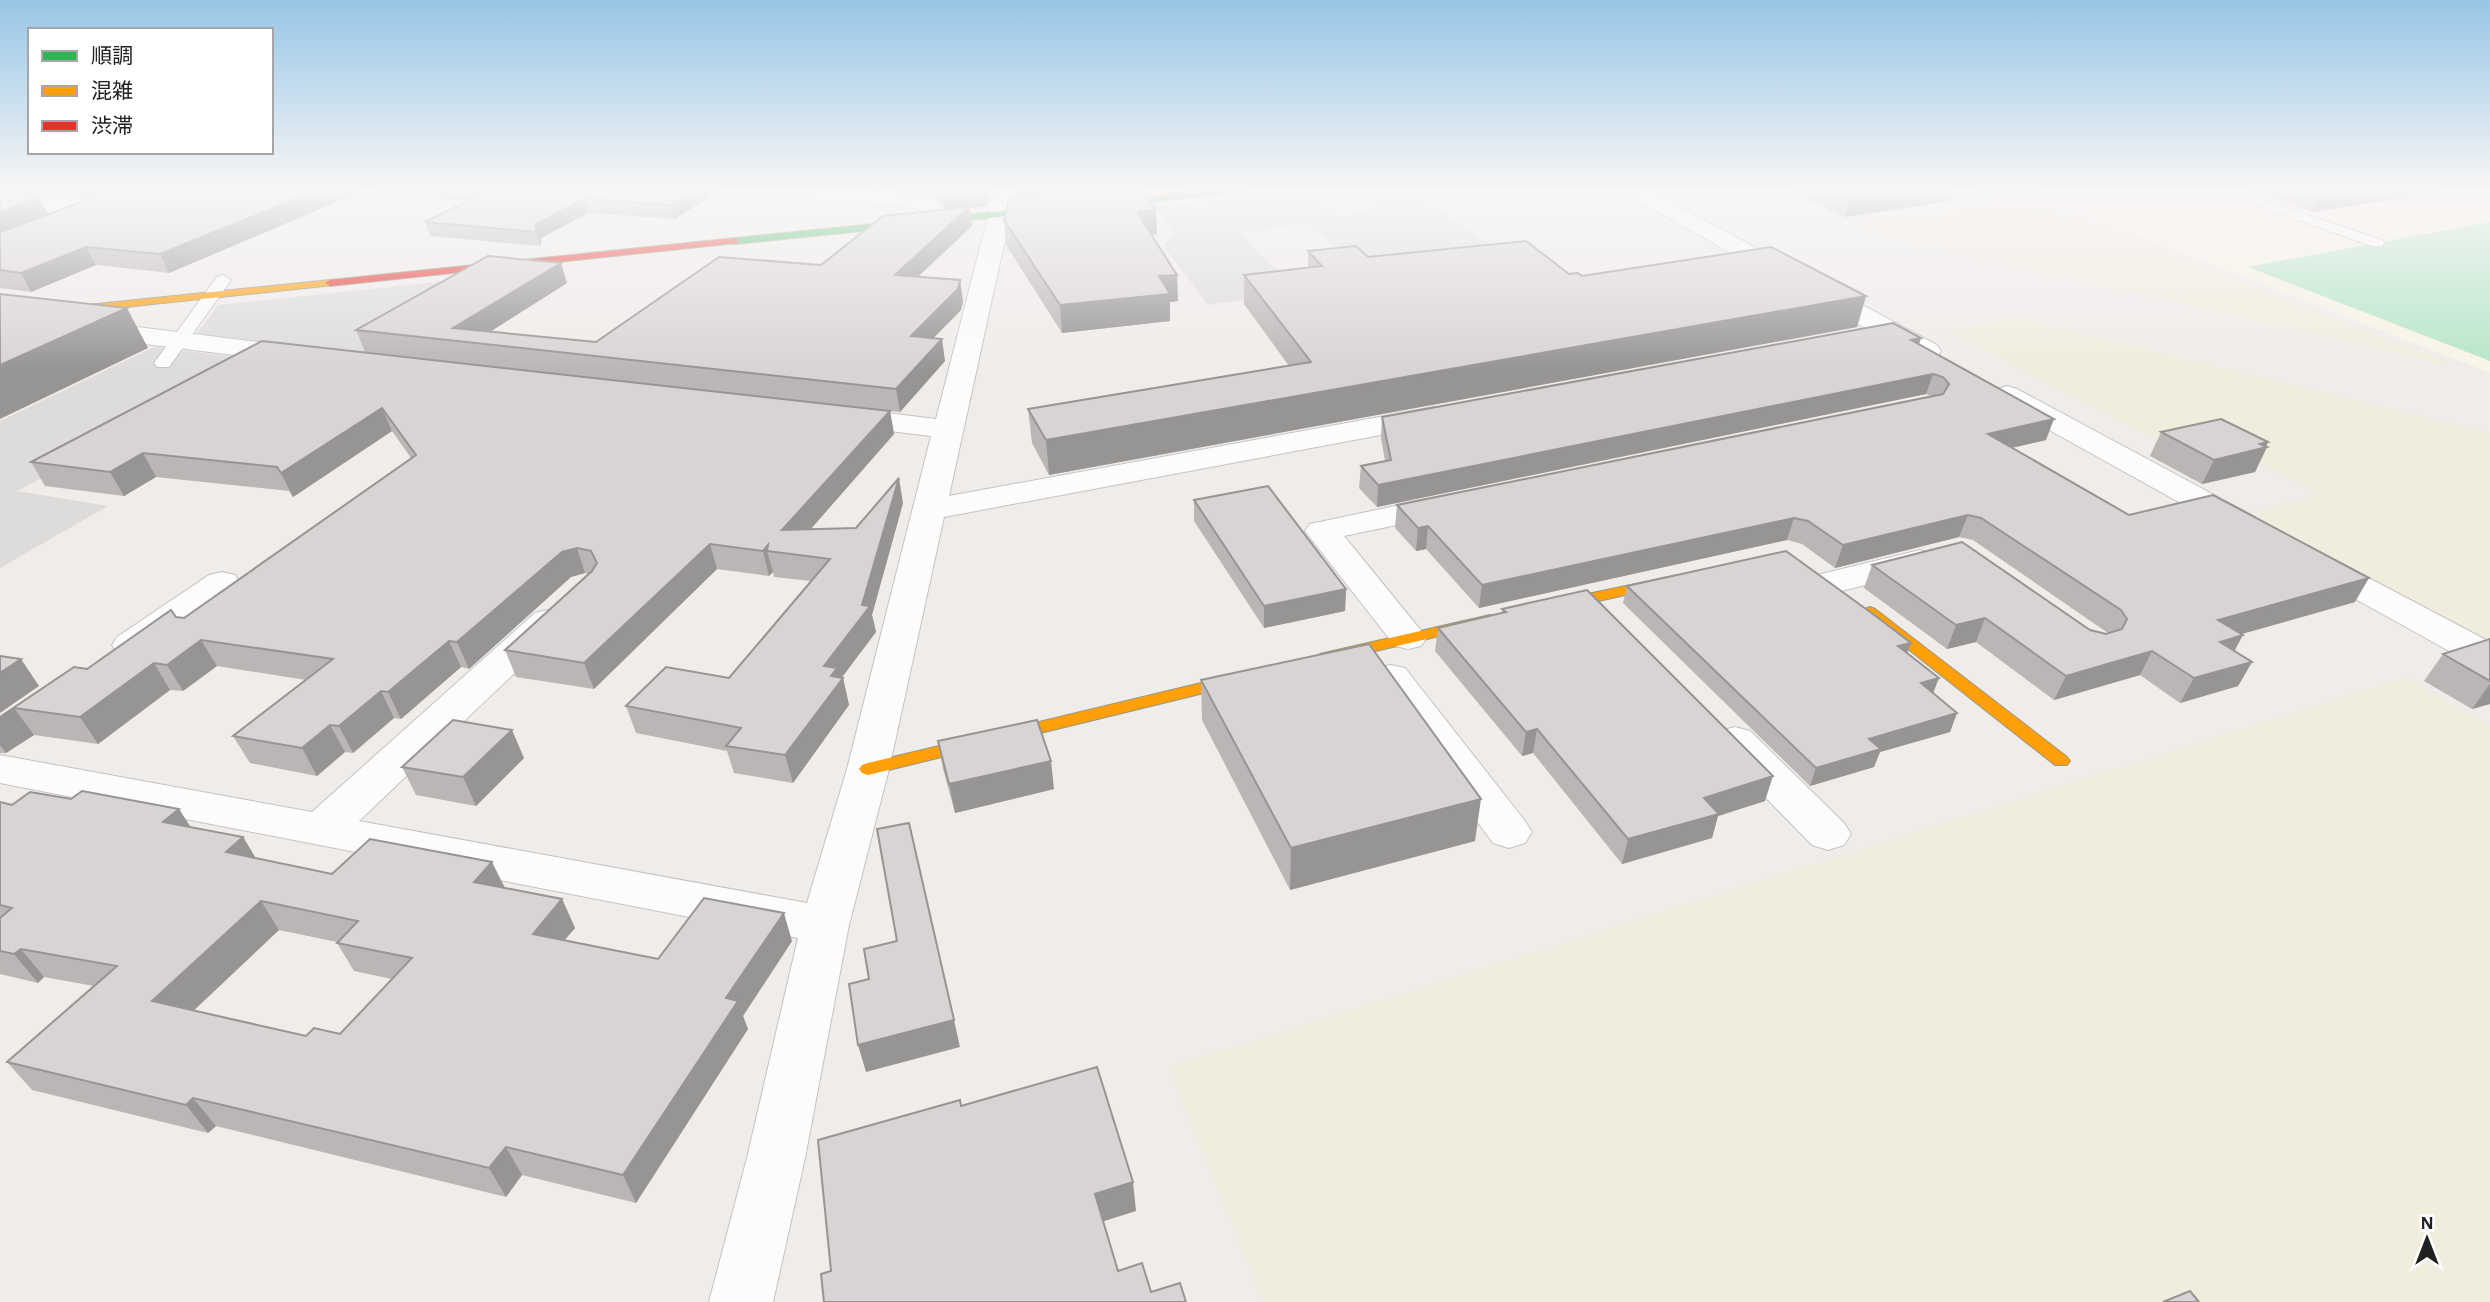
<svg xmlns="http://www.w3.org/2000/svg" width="2490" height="1302" font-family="'Alegreya Sans','Noto Sans JP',sans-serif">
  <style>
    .education { fill: #f8f4e6 }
    .religious { fill: #dddcdb }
    .farmland { fill: #f0eddd }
    .pitch { fill: #b5e6c8 }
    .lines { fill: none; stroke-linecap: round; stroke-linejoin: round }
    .lane-casing { stroke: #c5c3c2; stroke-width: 2 }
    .street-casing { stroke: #c5c3c2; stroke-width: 2 }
    .fast-casing { stroke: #9a9781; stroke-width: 2 }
    .slow-casing { stroke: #9a9781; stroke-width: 2 }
    .jam-casing { stroke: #9a9781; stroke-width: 2 }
    .lane { fill: #fdfcfc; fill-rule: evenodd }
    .street { fill: #fdfcfc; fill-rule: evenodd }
    .fast { fill: #30b455; fill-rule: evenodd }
    .slow { fill: #ff9f0a; fill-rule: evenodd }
    .jam { fill: #e5322d; fill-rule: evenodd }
    .wall { fill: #bab6b5; fill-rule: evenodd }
    .shaded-wall { fill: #979494 }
    .building { fill: #d8d4d3; stroke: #979494; stroke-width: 2; fill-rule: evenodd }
  </style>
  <rect width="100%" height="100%" fill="#efecea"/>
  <!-- education -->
  <polygon class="education" points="2068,189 2490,189 2490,373 2033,195"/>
  <!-- religious -->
  <g class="religious">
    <polygon points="1310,190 1341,216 1369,212 1360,204 1420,196 1521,266 1358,266 1307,223 1239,233 1283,277 1263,297 1208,305 1163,245 1175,232 1153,207"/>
    <polygon points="492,276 354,357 193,339 218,305"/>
    <polygon points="154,347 268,361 17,491 108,506 0,568 0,421"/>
  </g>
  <!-- farmland -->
  <g class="farmland">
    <polygon points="2027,198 2458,367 1879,234 1855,224"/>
    <polygon points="2018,317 2490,434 2490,644 2251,513 2322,495 2203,433 2162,442 1947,331"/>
    <polygon points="2406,678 2490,726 2490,1302 1264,1302 1169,1068"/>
  </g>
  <!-- pitch -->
  <polygon class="pitch" points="2490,222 2490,361 2248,267"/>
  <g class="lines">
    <defs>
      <g id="lane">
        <polygon points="2210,189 2230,189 2382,240 2384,243 2382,246 2372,246"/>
        <polygon points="223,275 231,280 169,367 157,367 154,363 157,359 217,277"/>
      </g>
      <g id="street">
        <polygon points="758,189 842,189 922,196 930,197 943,209 940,214 932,216 916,208 769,195 762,193"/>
        <polygon points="995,189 1016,189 949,496 1434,407 1444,410 1449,416 1444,422 1434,425 944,517 889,769 849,925 805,1158 773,1302 709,1302 747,1158 798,938 0,783 0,755 312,812 535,613 548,610 561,613 567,621 561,629 359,821 807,903 847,769 931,436 839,425 829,422 824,416 829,410 839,407 936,419"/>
        <polygon points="1620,189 1646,189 1937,345 1941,351 1937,357 1927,359 1917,357 1624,193"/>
        <polygon points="0,195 90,202 98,204 101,209 98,214 0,251 0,236 60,213 0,207"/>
        <polygon points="0,310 299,347 309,349 313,355 309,361 299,363 0,326"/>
        <polygon points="2007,386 2017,389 2255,517 2260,524 2255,531 2243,534 2231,531 1997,401 1993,395 1997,389"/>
        <polygon points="1447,495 1459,498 1463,505 1459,512 1344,536 1427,638 1421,646 1408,649 1395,646 1305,531 1310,524"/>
        <polygon points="1920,550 1932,554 1938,561 1932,568 1830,594 1817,591 1812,583 1817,575"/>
        <polygon points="2317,553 2329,557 2490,642 2490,670 2476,666 2305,571 2299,564 2305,557"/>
        <polygon points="222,572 235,575 240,583 235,591 145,653 131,656 117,653 112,645 117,637 209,575"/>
        <polygon points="1391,665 1405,668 1525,821 1532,832 1525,843 1509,848 1493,843 1371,677 1377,668"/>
        <polygon points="1735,727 1750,731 1844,823 1851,834 1844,845 1828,850 1812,845 1720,751 1714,741 1720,731"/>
      </g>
      <polygon id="fast" points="1221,189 1248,189 1244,192 735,244 730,241 735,238"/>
      <g id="slow">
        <polygon points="330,280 335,283 334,285 0,320 0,314"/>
        <polygon points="1678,575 1683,576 1685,579 1683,582 1545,613 1537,608 1545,603"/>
        <polygon points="1870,607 1875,609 2067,757 2070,761 2067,765 2055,765 1865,615 1862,612 1865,609"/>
        <polygon points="1490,615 1495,617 1498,620 1495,623 1320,664 1312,659 1320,654"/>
        <polygon points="1251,671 1257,672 1259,676 1257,680 868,775 862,773 859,769 862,765 868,763"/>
      </g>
      <polygon id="jam" points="735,238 738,239 738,243 330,286 325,283 330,280"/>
    </defs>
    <!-- lane casing -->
    <use href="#lane" class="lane-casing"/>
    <!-- street casing -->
    <use href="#street" class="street-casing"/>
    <!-- fast casing -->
    <use href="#fast" class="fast-casing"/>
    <!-- slow casing -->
    <use href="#slow" class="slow-casing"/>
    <!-- jam casing -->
    <use href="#jam" class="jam-casing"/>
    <!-- lane -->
    <use href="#lane" class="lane"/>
    <!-- street -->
    <use href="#street" class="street"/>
    <!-- fast -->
    <use href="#fast" class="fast"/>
    <!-- slow -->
    <use href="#slow" class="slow"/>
    <!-- jam -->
    <use href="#jam" class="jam"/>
  </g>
  <!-- wall -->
  <g class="wall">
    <path d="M0,189h367l-198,84 -73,-8 -65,27 -31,-4zM0,193l89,6 -41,15z"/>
    <polygon points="372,189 722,189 675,219 588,213 541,238 541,246 430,236 425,222 467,201 374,194"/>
    <polygon points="869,189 993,189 987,206 969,208 972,226 918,277 963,301 961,310 933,338 945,361 900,412 365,352 356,330 567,283 490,332 596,342 821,265 945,209 945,207 930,194"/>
    <polygon points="1784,189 1954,189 1950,201 1845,217"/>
    <polygon points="1975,189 2054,189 1996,197"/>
    <polygon points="2245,189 2454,189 2313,212"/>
    <polygon points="1004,220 1157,234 1152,235 1178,301 1170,302 1170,321 1062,333 1006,245"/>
    <polygon points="1308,251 1368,257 1582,276 1866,296 1857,327 1049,475 1032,443 1028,409 1289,366 1244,304 1244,275 1308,268"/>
    <polygon points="1921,338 1919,344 2046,440 2012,448 2129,515 2355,602 2241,634 2235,651 2252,662 2238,686 2180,703 2140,675 2054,700 1976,642 1947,649 1864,588 1872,565 2090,630 2106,634 2108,633 1973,540 1959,537 1835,568 1802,544 1787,540 1479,608 1426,549 1416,551 1395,528 1397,505 1931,396 1926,394 1377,507 1359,488 1361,466 1385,461 1381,438 1382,417"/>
    <polygon points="262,341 890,411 894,434 810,529 856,528 903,503 872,615 876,632 841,678 843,678 849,705 793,783 734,773 727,751 636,733 626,706 729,678 811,581 774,577 773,572 769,576 717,569 594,689 516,677 505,650 589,574 585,573 571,577 469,669 461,667 401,719 394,718 353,753 345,752 317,776 250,763 233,736 306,680 217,666 183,691 170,690 98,744 34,735 6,753 0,753 0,717 74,667 87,669 176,617 184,618 411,458 392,431 293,497 289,491 156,477 124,496 45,486 31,462"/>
    <polygon points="2161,432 2268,442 2266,447 2267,447 2255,472 2202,484 2150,456"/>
    <polygon points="1194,500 1346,589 1345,611 1264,628 1194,521"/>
    <polygon points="1627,586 1907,653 1933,694 1957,713 1950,732 1880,752 1874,767 1810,786 1623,603"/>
    <polygon points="1502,609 1765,801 1718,816 1712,838 1622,864 1533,753 1522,756 1435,651 1438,628 1502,613"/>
    <polygon points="2490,639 2490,704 2472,709 2424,681 2443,654"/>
    <polygon points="1201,680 1475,841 1290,890 1202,720"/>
    <polygon points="938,741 1054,789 955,813 943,769"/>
    <polygon points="524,758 476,806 416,795 402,767"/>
    <path d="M71,799l108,10 11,18 53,10 13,22 76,15 173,14 57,11 13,29 -11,12 94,19 134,-18 -49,75 5,13 -112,174 -114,-28 -16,22 -290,-71 -8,7 -176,-43 -25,-28 87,-76 -50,-9 -6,6 -38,-9v-172l12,3zM279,930l58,12v1l17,28 38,8 -52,55 -34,2 -112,-26z"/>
  </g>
  <!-- shaded-wall -->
  <g class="shaded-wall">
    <polygon points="320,189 367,189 169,273 160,254"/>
    <polygon points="698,189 722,189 675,219 671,205"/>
    <polygon points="987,189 993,189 987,206 969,208 972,226 898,295 895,275 945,211 943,197"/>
    <polygon points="1025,189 1123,189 1016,203 1014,190"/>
    <polygon points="1861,189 1954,189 1950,201 1845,217 1852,190"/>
    <polygon points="1999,189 2054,189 1996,197"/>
    <polygon points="2324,189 2454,189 2313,212"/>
    <polygon points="39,197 49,215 0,233 0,212"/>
    <polygon points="584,199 588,213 541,238 541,246 536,232 536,224"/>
    <polygon points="1156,209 1157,234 1139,236 1137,212"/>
    <polygon points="86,247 96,265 31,292 21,273"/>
    <polygon points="561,263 567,283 472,343 453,328"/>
    <polygon points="1177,275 1178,301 1170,302 1170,321 1062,333 1060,305 1159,276"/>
    <polygon points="960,280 963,301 961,310 914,358 911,336"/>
    <polygon points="1866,296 1857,327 1049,475 1046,440"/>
    <polygon points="127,308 148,348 0,419 0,365"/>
    <polygon points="1921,338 1914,358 1911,340"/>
    <polygon points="942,339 945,361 900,412 896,389"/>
    <polygon points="1933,374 1926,394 1377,507 1378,485"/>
    <polygon points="382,408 392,431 293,497 281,473"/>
    <polygon points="890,411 894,434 789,554 782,530"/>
    <polygon points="2054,419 2046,440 1980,455 1988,434"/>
    <polygon points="2268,442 2265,448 2267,447 2255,472 2202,484 2214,460"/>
    <polygon points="143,453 156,477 124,496 110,472"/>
    <polygon points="899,478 903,503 872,615 876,632 840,680 843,678 849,705 793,783 785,755 824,666 862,605"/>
    <polygon points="1968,515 1959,537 1835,568 1843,545"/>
    <polygon points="1794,518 1787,540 1479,608 1482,585"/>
    <polygon points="1428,526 1426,549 1416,551 1418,528"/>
    <polygon points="710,544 717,569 594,689 584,663"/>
    <polygon points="768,545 767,551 773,572 769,576 763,551"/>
    <polygon points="577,548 585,573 571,577 469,669 457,642 562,552"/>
    <polygon points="2369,578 2355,602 2206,644 2218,620"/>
    <polygon points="1346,589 1345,611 1264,628 1264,606"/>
    <polygon points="1985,618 1976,642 1947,649 1956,625"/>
    <polygon points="2243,635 2230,659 2220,642"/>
    <polygon points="201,640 217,666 183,691 167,665"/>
    <polygon points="449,641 461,667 401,719 388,692"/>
    <polygon points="1911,643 1904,661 1898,646"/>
    <polygon points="2152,651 2140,675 2054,700 2066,676"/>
    <polygon points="21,659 39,686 0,713 0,673"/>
    <polygon points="2252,662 2238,686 2180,703 2194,678"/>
    <polygon points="154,663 170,690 98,744 80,717"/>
    <polygon points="1939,678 1932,696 1921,683"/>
    <polygon points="2490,684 2490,704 2472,709"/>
    <polygon points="381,691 394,718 353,753 339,726"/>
    <polygon points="14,708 34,735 6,753 0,745 0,717"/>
    <polygon points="1957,713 1950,732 1880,752 1874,767 1810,786 1816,768 1869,739"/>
    <polygon points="330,725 345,752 317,776 302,748"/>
    <polygon points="1537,729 1533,753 1522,756 1526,732"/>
    <polygon points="512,730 524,758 476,806 463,777"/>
    <polygon points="1051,761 1054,789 955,813 949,784"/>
    <polygon points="1773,776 1765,801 1718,816 1712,838 1622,864 1628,839 1704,798"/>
    <polygon points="1481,799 1475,841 1290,890 1291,848"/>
    <polygon points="179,809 197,837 163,822"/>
    <polygon points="243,837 260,865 226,852"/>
    <polygon points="492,862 506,890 474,882"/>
    <polygon points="562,899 575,928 546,962 533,934"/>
    <polygon points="261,901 279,930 173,1030 152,1001"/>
    <polygon points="784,913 792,941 743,1016 748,1029 636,1203 623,1175 726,998"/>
    <polygon points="21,949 44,977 38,983 14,954"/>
    <polygon points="954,1020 960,1047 866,1072 858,1045"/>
    <polygon points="193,1098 216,1126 208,1133 186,1105"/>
    <polygon points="506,1147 522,1175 506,1197 489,1168"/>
    <polygon points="1133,1182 1136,1211 1098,1223 1095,1194"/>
  </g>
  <!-- building -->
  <g class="building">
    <polygon points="93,189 320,189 160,254 86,247 21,273 0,270 0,232 90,199 94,193"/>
    <polygon points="477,189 698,189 671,205 584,199 536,224 536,232 425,222 490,190"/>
    <polygon points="938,189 987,189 985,193 943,197 943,193"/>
    <polygon points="1097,189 1138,189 1156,209 1137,212 1177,275 1159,276 1170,294 1060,305 1004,220 1009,198"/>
    <polygon points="0,193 39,197 0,212"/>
    <polygon points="969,207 895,275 960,280 958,289 911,336 942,339 896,389 356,330 488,256 561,263 453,328 596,342 719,257 821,265 883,216"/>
    <polygon points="1526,241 1569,274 1578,273 1582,276 1771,247 1866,296 1046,440 1028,409 1311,362 1244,275 1322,266 1308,251 1356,246 1368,257"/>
    <polygon points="0,294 127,308 0,365"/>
    <polygon points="1893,323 1921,338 1911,340 2054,419 1988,434 2129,515 2213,495 2369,578 2218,620 2243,635 2220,642 2252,662 2194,678 2152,651 2066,676 1985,618 1956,625 1872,565 1962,542 2090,630 2106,634 2122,629 2127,619 2121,610 1981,518 1968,515 1843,545 1808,521 1794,518 1482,585 1428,526 1418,528 1397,505 1943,394 1949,384 1943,377 1933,374 1378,485 1361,466 1391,460 1382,417"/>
    <polygon points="262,341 890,411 782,530 856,528 899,478 862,605 870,606 824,666 837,668 831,676 843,678 785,755 726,746 741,728 626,706 666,667 729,678 830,559 767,551 768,545 763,551 710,544 584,663 505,650 592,571 597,563 591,551 577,548 562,552 457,642 449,641 388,692 381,691 339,726 330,725 302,748 233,736 333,659 201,640 167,665 154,663 80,717 14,708 0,717 74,667 87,669 171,610 176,617 184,618 416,455 382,408 281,473 277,467 143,453 110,472 31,462"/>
    <polygon points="2221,419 2268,442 2260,444 2267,447 2214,460 2161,432"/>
    <polygon points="1268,486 1346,589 1264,606 1194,500"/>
    <polygon points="1786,551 1877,617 1911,643 1898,646 1939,678 1921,683 1957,713 1869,739 1881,749 1816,768 1627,586"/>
    <polygon points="1587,590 1773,776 1704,798 1719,814 1628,839 1537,729 1526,732 1438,628 1506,612 1502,609"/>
    <polygon points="2490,639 2490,681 2443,654"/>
    <polygon points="1369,644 1481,799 1291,848 1201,680"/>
    <polygon points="0,656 21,659 0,673"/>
    <polygon points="453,720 512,730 463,777 402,767"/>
    <polygon points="1037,720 1051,761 949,784 938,741"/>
    <path d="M82,791l97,18 -16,13 80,15 -17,15 106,22 38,-35 122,23 -18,20 88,17 -29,35 125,25 46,-61 80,15 -58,85 12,3 -115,174 -117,-28 -17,21 -296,-70 -7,7 -179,-43 110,-96 -96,-17 -7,5 -14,-3v-33l12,-10 -12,-3v-103l12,3 18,-13 41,7zM261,901l97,20 -21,22 75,15 -72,76 -26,-6 -8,8 -154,-35z"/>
    <polygon points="909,823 954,1020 858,1045 849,984 869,979 864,949 897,941 877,829"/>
    <polygon points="1097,1067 1133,1182 1095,1194 1118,1271 1142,1263 1151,1292 1180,1283 1186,1302 824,1302 821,1274 831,1271 818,1140 960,1100 961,1106"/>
    <polygon points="2190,1291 2199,1302 2163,1302"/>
  </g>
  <!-- sky -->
  <linearGradient id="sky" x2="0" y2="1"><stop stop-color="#97c6e6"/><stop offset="0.51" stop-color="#f8f6f6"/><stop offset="1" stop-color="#f8f6f6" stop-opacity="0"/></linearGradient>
  <rect width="2490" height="371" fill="url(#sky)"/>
  <!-- legend -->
  <rect x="28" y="28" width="245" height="126" fill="#ffffff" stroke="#a6a6a6" stroke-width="2"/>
  <rect x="42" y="51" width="35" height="10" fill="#30b455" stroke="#a6a6a6" stroke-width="2"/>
  <text x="91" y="63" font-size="21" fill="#212121">順調</text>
  <rect x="42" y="86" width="35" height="10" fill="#ff9f0a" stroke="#a6a6a6" stroke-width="2"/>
  <text x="91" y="98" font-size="21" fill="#212121">混雑</text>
  <rect x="42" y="121" width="35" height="10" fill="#e5322d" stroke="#a6a6a6" stroke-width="2"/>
  <text x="91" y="133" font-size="21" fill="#212121">渋滞</text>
  <!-- north arrow -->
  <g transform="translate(2427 1239)" stroke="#ffffff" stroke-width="5" paint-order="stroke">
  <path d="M0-5L12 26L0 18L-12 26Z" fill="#212121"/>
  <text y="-10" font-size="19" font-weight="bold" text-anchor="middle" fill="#212121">N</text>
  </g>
</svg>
